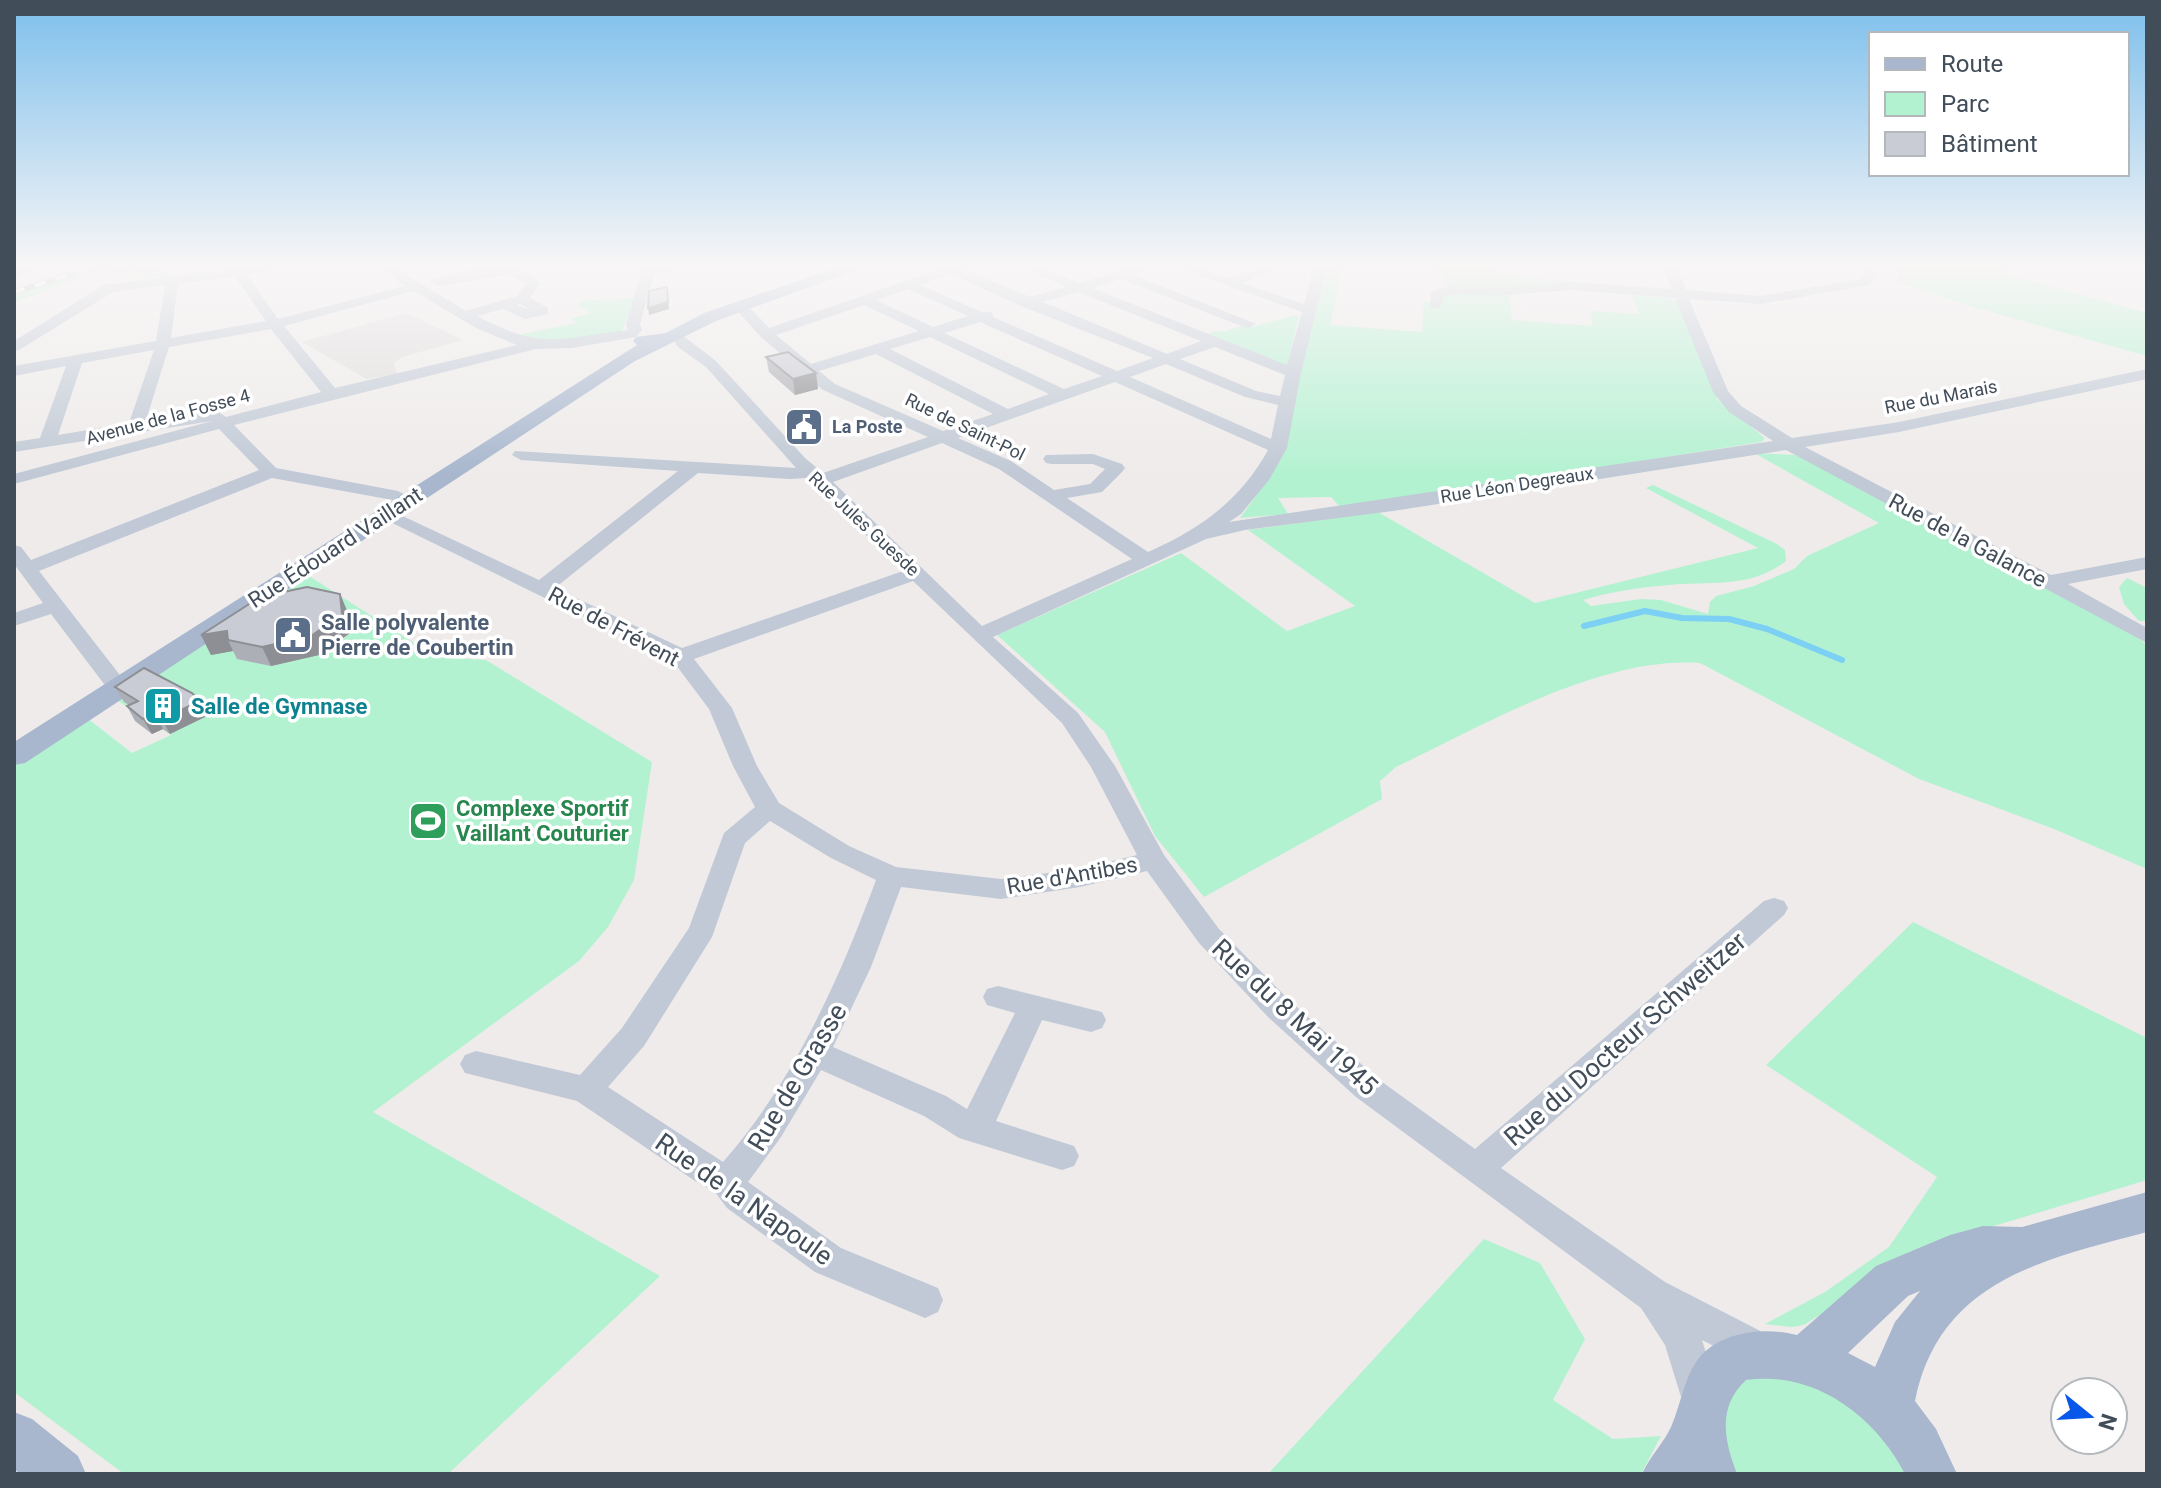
<svg xmlns="http://www.w3.org/2000/svg" width="2161" height="1488" font-family="Roboto,sans-serif">
  <style>
    .education { fill: #e0dcdd }
    .green { fill: #b3f2d1 }
    .lines { fill: none; stroke-linecap: round; stroke-linejoin: round }
    .stream { stroke: #7cd0f3; stroke-width: 6 }
    .minor { fill: #c0c9d5; fill-rule: evenodd }
    .major { fill: #a8b7ce; fill-rule: evenodd }
    .rail-casing { stroke: #adb0b7; stroke-width: 6 }
    .rail { stroke: #fff; stroke-width: 4; stroke-dasharray: 11; stroke-linecap: butt }
    .wall { fill: #adafb6 }
    .shaded-wall { fill: #8d8f94 }
    .building { fill: #c9ccd4; stroke: #8d8f94; stroke-width: 2 }
    .labels { text-anchor: middle; stroke-width: 7; stroke-linejoin: round; paint-order: stroke }
    .far-street-label { font-size: 18px; fill: #424d5a; stroke: #fff }
    .far-service-label { font-size: 18px; font-weight: bold; fill: #4e5e75; stroke: #fff; text-anchor: start }
    .street-label { font-size: 22px; fill: #424d5a; stroke: #fff }
    .service-label { font-size: 22px; font-weight: bold; fill: #4e5e75; stroke: #fff; text-anchor: start }
    .culture-label { font-size: 22px; font-weight: bold; fill: #0d838f; stroke: #fff; text-anchor: start }
    .leisure-label { font-size: 22px; font-weight: bold; fill: #27864d; stroke: #fff; text-anchor: start }
    .near-street-label { font-size: 26px; fill: #424d5a; stroke: #fff }
  </style>
  <rect width="100%" height="100%" fill="#efebeb"/>
  <!-- education -->
  <polygon class="education" points="407,313 463,340 402,357 394,363 397,374 367,379 302,342"/>
  <!-- green -->
  <g class="green">
    <polygon points="107,266 158,275 189,274 151,278 104,270 14,302 14,294"/>
    <polygon points="1325,266 1343,266 1330,325 1422,332 1424,300 1432,305 1441,305 1441,296 1445,292 1509,293 1512,320 1593,326 1590,311 1639,314 1632,295 1673,299 1678,302 1718,400 1765,438 1761,442 1341,508 1331,497 1278,498 1288,514 1240,518 1272,474"/>
    <polygon points="1390,266 1498,266 1499,274 1584,283 1494,287 1448,286 1438,270"/>
    <polygon points="1884,266 2014,266 2001,273 2147,313 2147,356 1960,303 1898,282 1899,272"/>
    <polygon points="635,298 621,333 550,342 518,335 576,323 572,320 573,318 591,313 577,305 581,301"/>
    <polygon points="1296,315 1299,316 1287,366 1208,336 1214,331 1224,332 1244,325 1252,327"/>
    <path d="M1754,453l42,2 21,9 311,166 19,15v224l-93,-40 -135,-50 -219,-116c-99,-7 -216,62 -304,104l-16,14 2,18 -178,98 -49,-61 -50,-104 -108,-97 184,-82 106,78 68,-25 -107,-76 130,-18 157,91 223,-55 -112,-60 7,-3 124,59 8,6 1,11c-36,28 -76,20 -116,24 -28,2 -61,7 -87,15l8,6 50,-7 20,1 47,14 2,-12 6,-6 38,-10 40,-17 13,-13 72,-33z"/>
    <polygon points="306,574 436,657 486,660 652,762 634,880 608,927 579,961 373,1112 660,1276 448,1474 124,1474 14,1392 14,766 87,718 132,753 171,735 115,699"/>
    <polygon points="2127,578 2147,588 2147,621 2139,621 2124,604 2119,587"/>
    <polygon points="1913,922 2147,1038 2147,1180 1927,1246 1804,1325 1792,1327 1765,1324 1825,1292 1889,1247 1937,1177 1766,1065"/>
    <polygon points="1484,1239 1540,1263 1585,1339 1553,1400 1613,1439 1661,1436 1642,1472 1268,1474"/>
    <path d="M1777,1371l89,38 42,65h-176c-10,-56 -26,-90 45,-103z"/>
  </g>
  <g class="lines">
    <!-- stream -->
    <polyline class="stream" points="1584,626 1645,611 1682,618 1729,619 1767,629 1842,660"/>
    <!-- minor -->
    <g class="minor">
      <polygon points="25,266 43,266 14,279 14,270"/>
      <polygon points="113,266 149,266 168,272 162,276"/>
      <path d="M254,266h41l-48,9 31,44 127,-33 -28,-20h15l74,45 51,-15 9,-12 -16,-10 -72,12 -7,-4 2,-3c37,-9 78,-25 107,4l-10,15 18,10v6l-23,5 -22,-10 -26,7c65,35 82,22 151,14l-2,-6 17,-58h56l-45,8 -14,50 2,6 -6,7 -64,11 -36,1 -302,76 42,43 122,23 9,5 -9,5 -126,-23 -233,93 84,108 -11,7 -8,-2 -53,-70 -37,12v-13l29,-10 -29,-39v-19l7,2 10,13 228,-90 -40,-41 -205,55v-10l198,-53 -198,31v-10l26,-4 26,-72 -52,10v-10l142,-25 9,-56 -52,7 -94,58 -5,1v-10l90,-56zM235,277l31,44 -95,17 7,-55zM414,291l62,37 41,17 -182,43 -51,-62zM520,304l11,6 -14,-5zM271,329l50,63 -95,25 -12,-8 -68,11 23,-73zM154,350l-25,73 -71,12 24,-72z"/>
      <path d="M949,266h19l-4,4 66,27 36,-10 -46,-21h18l42,17 56,-17h21l-23,9 122,49 -7,4 -5,-1 -123,-48 -29,9 195,77 15,-53 -129,-46h20l36,12 38,-12h20l-45,17 62,21 10,-38h13l-26,107 -14,75 -18,32 -28,34 -12,8 544,-81 -44,-29 -16,-20 -38,-94 -103,-8 -67,5 -54,-1 -8,3 -3,11h-10l1,-16 18,-6 56,1 67,-5 100,7 -9,-23h13l10,24 74,6 101,-17 6,-10h10l1,3 -8,13 -110,19 -71,-5 39,92 13,15 51,32 107,-16 248,-53v10l-248,53 -94,15 246,128 96,-18v12l-79,15 79,44v15l-361,-193 -393,61 -148,19 -39,9 -213,98 85,76 37,53 49,89 55,74 71,72 88,78 97,70 289,-248 10,-3 10,3 4,7 -4,7 -283,253 164,114 109,56 6,13 -6,13 -13,6 -59,-30 18,59 -6,14 -14,6 -14,-6 -21,-68 -24,-37 -285,-211 -88,-80 -69,-74 -52,-72 -67,16 -79,12 -100,-12 -30,80 -38,80 113,49 21,13 48,-96 -28,-8 -4,-8 4,-8 11,-3 104,26 4,8 -4,8 -11,4 -49,-12 -46,101 78,25 5,10 -5,10 -12,4 -103,-32 -35,-22 -103,-46 -40,67 -33,45 93,66 97,40 5,12 -5,12 -13,6 -110,-46 -88,-64 -12,-16 -20,-11 -118,-80 -112,-28 -5,-9 5,-9 11,-4 104,24 42,-47 67,-100 35,-95 31,-26 -22,-41 -24,-57 -36,-48 -297,-146 2,-4h14l147,69 139,-109 -157,-11 -9,-5 3,-4 281,17 -90,-101 -28,-20 -8,-12 7,-4 39,30 89,97 18,15 105,-36 -105,-47 -62,-53 -28,-31 12,-3 24,25zM951,274l70,32 132,52 -36,13 -124,-54 -1,-5h-10l-62,-27zM908,289l60,27 -35,11 -57,-27zM1078,292l123,49 -34,13 -124,-52zM864,305l55,26 -108,33 -35,-29zM980,322l122,54 -38,13 -120,-56zM930,337l119,57 -41,15 -118,-60zM1215,347l70,28 -5,21 -24,-5 -76,-32zM876,354l117,60 -50,17 -108,-47 -16,-13zM1166,364l79,33 33,8 -7,34 -141,-62zM1115,382l153,68c-28,51 -68,79 -120,102l-81,-54 35,-6 20,-20 3,-4 -3,-4 -29,-10 -47,1 -3,4 3,4 6,1h41l12,5 -15,15 -36,6 -43,-29 -53,-23zM942,443l57,26 133,90 -150,67 -149,-144zM698,473l92,6 17,-1 96,93 -221,77 -127,-60zM913,581l149,142 29,44 46,88 -57,14 -79,10 -105,-12 -47,-21 -70,-43 -22,-37 -25,-58 -38,-49zM770,821l61,37 45,22c-37,100 -82,201 -153,282l-115,-75 36,-41 68,-109 33,-94z"/>
    </g>
    <!-- major -->
    <g class="major">
      <polygon points="842,266 867,266 716,321 635,361 25,763 14,765 14,742 637,345 633,341 636,337 666,333 704,313"/>
      <path d="M2147,1192v40c-102,27 -208,48 -232,169l21,28 21,45h-52c-30,-58 -91,-104 -159,-94 -29,27 -22,60 -9,94h-95c8,-18 21,-30 29,-47 10,-22 13,-50 28,-69 22,-27 67,-31 98,-23l79,-69 74,-31 33,-9 39,1zM1920,1291l-25,31 -20,45 -27,-14 60,-57z"/>
      <polygon points="14,1412 32,1419 78,1456 86,1474 20,1474 14,1469"/>
    </g>
    <defs>
      <polyline id="rail" points="14,292 99,266"/>
    </defs>
    <!-- rail casing -->
    <use href="#rail" class="rail-casing"/>
    <!-- rail -->
    <use href="#rail" class="rail"/>
  </g>
  <!-- wall -->
  <g class="wall">
    <polygon points="766,357 816,373 818,389 795,395 769,372"/>
    <polygon points="340,594 348,613 350,633 319,655 271,666 237,659 233,651 211,655 201,635"/>
    <polygon points="115,687 200,701 207,716 170,734 163,729 152,734 135,721 127,706 129,705 124,702"/>
  </g>
  <!-- shaded-wall -->
  <g class="shaded-wall">
    <polygon points="667,287 669,309 649,315 648,308"/>
    <polygon points="816,373 818,389 795,395 793,379"/>
    <polygon points="340,594 348,613 350,633 319,655 271,666 262,647"/>
    <polygon points="227,631 228,640 233,651 211,655 201,635"/>
    <polygon points="200,701 207,716 170,734 162,719"/>
    <polygon points="155,714 163,729 152,734 143,719"/>
  </g>
  <!-- building -->
  <g class="building">
    <polygon points="667,287 668,302 648,308 649,291"/>
    <polygon points="788,352 816,373 793,379 766,357"/>
    <polygon points="307,587 340,594 342,614 311,636 262,647 228,640 227,631 201,635 260,597"/>
    <polygon points="144,668 192,693 200,701 162,719 155,714 143,719 127,706 138,701 115,687"/>
  </g>
  <!-- sky -->
  <linearGradient id="sky" x2="0" y2="1"><stop stop-color="#7dbfec"/><stop offset="0.56" stop-color="#f8f6f6"/><stop offset="1" stop-color="#f8f6f6" stop-opacity="0"/></linearGradient>
  <rect width="2161" height="475" fill="url(#sky)"/>
  <!-- icons -->
  <defs>
    <symbol id="civic-square" viewBox="-11 -11 22 22"><rect x="-9" y="-9" width="18" height="18" rx="4" fill="#5c6f8a" stroke="#fff"/><path d="M-.6-6.5H3V-4.5H.6V-3L4-1V1h2V6H-6V1h2V-1L-.6-3ZM-1.2 2.5V6h2.4V2.5Z" fill="#fff"/></symbol>
    <symbol id="building-square" viewBox="-11 -11 22 22"><rect x="-9" y="-9" width="18" height="18" rx="4" fill="#0f9aa8" stroke="#fff"/><path d="M-4-6H4V6H1V3H-1V6H-4ZM-2.5-4.3h1.7v1.8h-1.7ZM.8-4.3h1.7v1.8H.8ZM-2.5-1h1.7V.8h-1.7ZM.8-1h1.7V.8H.8Z" fill="#fff"/></symbol>
    <symbol id="stadium-square" viewBox="-11 -11 22 22"><rect x="-9" y="-9" width="18" height="18" rx="4" fill="#2e9e5b" stroke="#fff"/><path d="M0-5a6.5 5 0 1 0 0 10a6.5 5 0 1 0 0-10ZM-3.5-1.8h7v3.6h-7Z" fill="#fff"/></symbol>
  </defs>
  <g fill-rule="evenodd">
    <use href="#civic-square" x="782" y="405" width="44" height="44"/>
    <use href="#civic-square" x="271" y="613" width="44" height="44"/>
    <use href="#building-square" x="141" y="684" width="44" height="44"/>
    <use href="#stadium-square" x="406" y="799" width="44" height="44"/>
  </g>
  <g class="labels">
    <!-- far-street labels -->
    <g class="far-street-label">
      <text transform="translate(1941 397) rotate(-11)" y="6">Rue du Marais</text>
      <text transform="translate(168 417) rotate(-15)" y="6">Avenue de la Fosse 4</text>
      <text transform="translate(965 427) rotate(26)" y="6">Rue de Saint-Pol</text>
      <text transform="translate(1517 485) rotate(-9)" y="6">Rue Léon Degreaux</text>
      <text transform="translate(864 524) rotate(43)" y="6">Rue Jules Guesde</text>
    </g>
    <!-- far-service labels -->
    <g class="far-service-label">
      <text x="832" y="433">La Poste</text>
    </g>
    <!-- street labels -->
    <g class="street-label">
      <text transform="translate(1968 540) rotate(28)" y="8">Rue de la Galance</text>
      <text transform="translate(335 547) rotate(-33)" y="8">Rue Édouard Vaillant</text>
      <text transform="translate(614 626) rotate(28)" y="8">Rue de Frévent</text>
      <text transform="translate(1072 875) rotate(-10)" y="8">Rue d'Antibes</text>
    </g>
    <!-- service labels -->
    <g class="service-label">
      <text x="321" y="630">Salle polyvalente<tspan x="321" dy="25">Pierre de Coubertin</tspan></text>
    </g>
    <!-- culture labels -->
    <g class="culture-label">
      <text x="191" y="714">Salle de Gymnase</text>
    </g>
    <!-- leisure labels -->
    <g class="leisure-label">
      <text x="456" y="816">Complexe Sportif<tspan x="456" dy="25">Vaillant Couturier</tspan></text>
    </g>
    <!-- near-street labels -->
    <g class="near-street-label">
      <text transform="translate(1295 1017) rotate(43)" y="9">Rue du 8 Mai 1945</text>
      <text transform="translate(1625 1039) rotate(-41)" y="9">Rue du Docteur Schweitzer</text>
      <text transform="translate(797 1077) rotate(-59)" y="9">Rue de Grasse</text>
      <text transform="translate(744 1199) rotate(35)" y="9">Rue de la Napoule</text>
    </g>
  </g>
  <!-- border -->
  <rect width="2161" height="1488" fill="none" stroke="#424d5a" stroke-width="32"/>
  <!-- legend -->
  <rect x="1869" y="32" width="260" height="144" fill="#ffffff" stroke="#b3b8bd" stroke-width="2"/>
  <rect x="1885" y="58" width="40" height="12" fill="#a8b7ce" stroke="#b3b8bd" stroke-width="2"/>
  <text x="1941" y="72" font-size="24" fill="#424d5a">Route</text>
  <rect x="1885" y="92" width="40" height="24" fill="#b3f2d1" stroke="#b3b8bd" stroke-width="2"/>
  <text x="1941" y="112" font-size="24" fill="#424d5a">Parc</text>
  <rect x="1885" y="132" width="40" height="24" fill="#c9ccd4" stroke="#b3b8bd" stroke-width="2"/>
  <text x="1941" y="152" font-size="24" fill="#424d5a">Bâtiment</text>
  <!-- north arrow -->
  <g transform="translate(2089 1416) rotate(108)"><circle r="38" fill="#ffffff" stroke="#b3b8bd" stroke-width="2"/>
  <path d="M0-6L14 30L0 20L-14 30Z" fill="#0857eb"/>
  <text y="-12" font-size="22" font-weight="bold" text-anchor="middle" fill="#424d5a">N</text>
  </g>
</svg>
